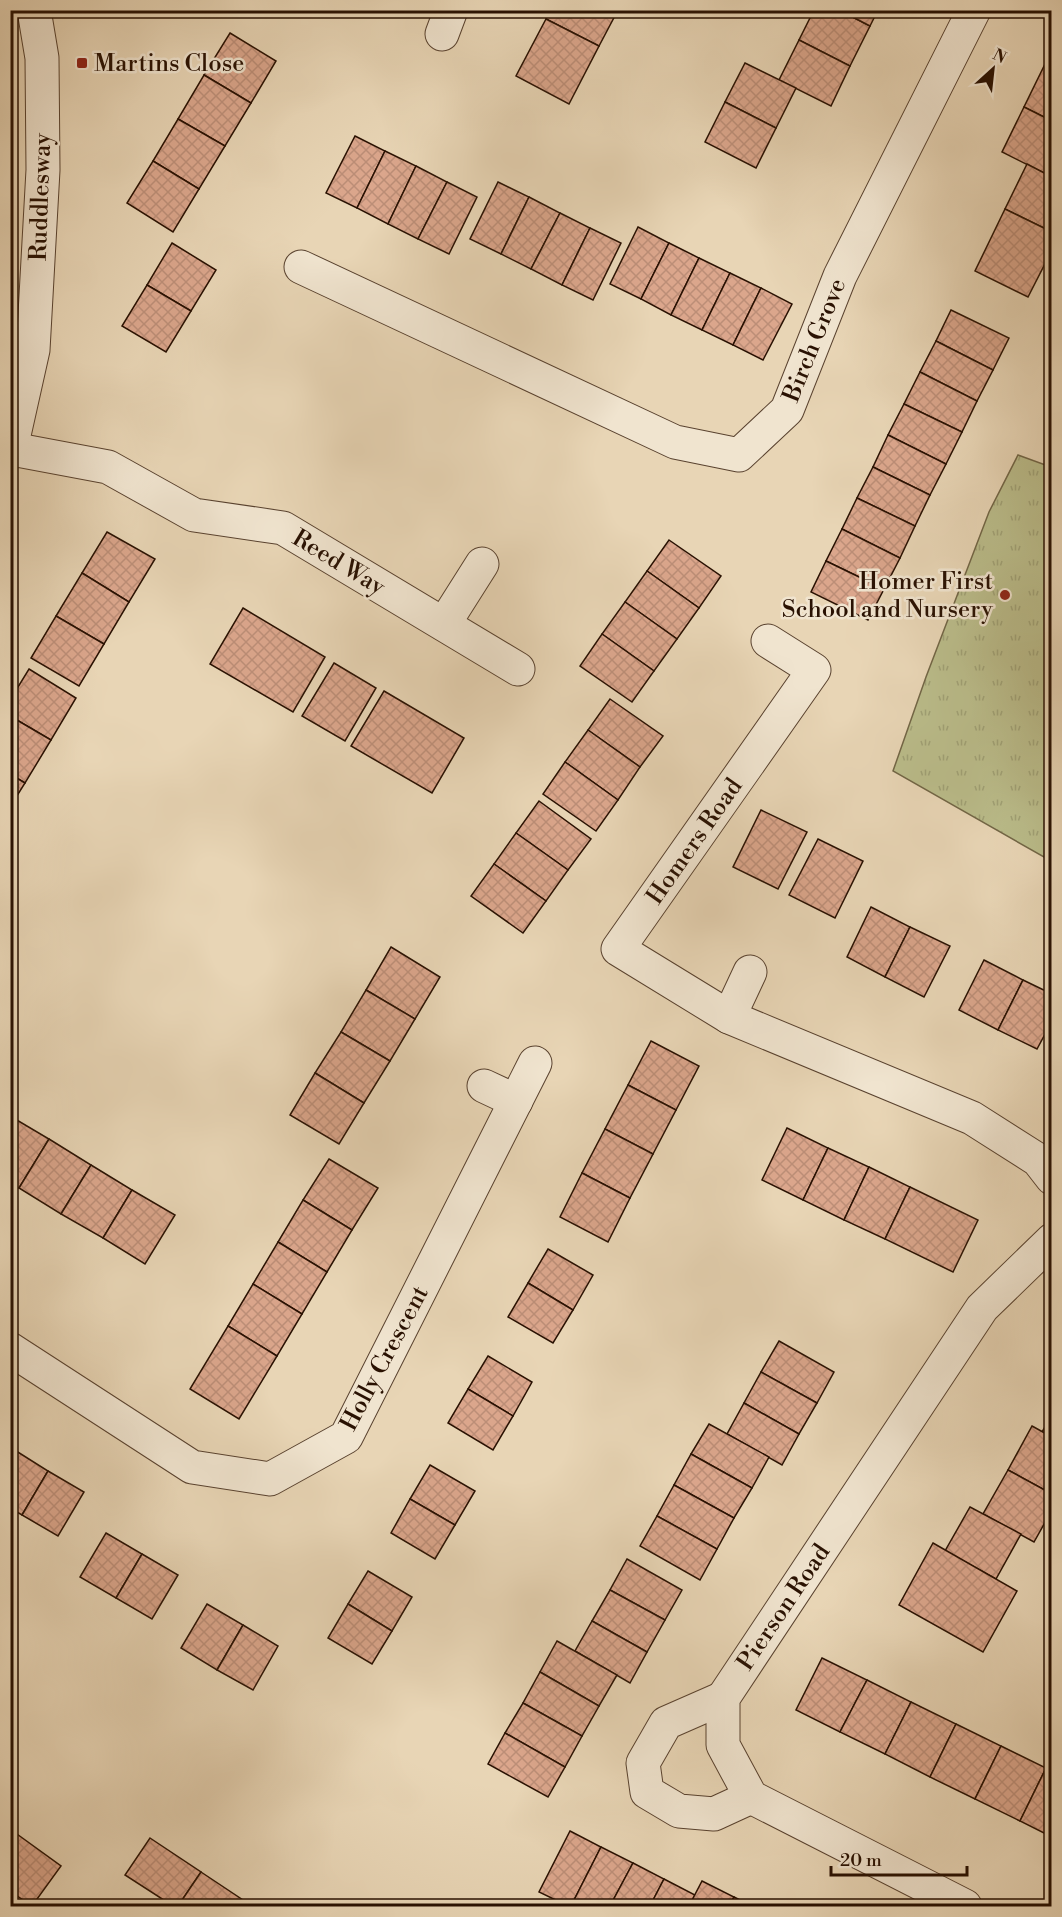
<svg xmlns="http://www.w3.org/2000/svg" width="1062" height="1917" font-family="'Libre Bodoni',serif">
  <style>
    .park { fill: url(#park-tufts); stroke: #726646; stroke-width: 1.5 }
    .building { fill: url(#building-cross-hatch); stroke: #291102; stroke-width: 1.5 }
    .lines { fill: none; stroke-linecap: round; stroke-linejoin: round }
    .minor-casing { stroke: #59422f; stroke-width: 35 }
    .minor { stroke: #f0e4cf; stroke-width: 33 }
    .poi-dot { fill: #8f2418; stroke: #f0e4cf; stroke-width: 2 }
    .labels { text-anchor: middle; stroke-width: 5; stroke-linejoin: round; paint-order: stroke }
    .poi-label { font-size: 24px; fill: #291102; stroke: #f0e4cf; text-anchor: start }
    .street-label { font-size: 24px; fill: #291102; stroke: #f0e4cf }
  </style>
  <defs>
    <pattern id="park-tufts" width="24" height="20" patternUnits="userSpaceOnUse" patternTransform="scale(1.5)"><rect width="24" height="20" fill="#babc8a"/><path d="M3 7l-1-3M5 7V3M7 7l1-3M15 17l-1-3M17 17v-4M19 17l1-3" fill="none" stroke="#a0a175"/></pattern>
    <pattern id="building-cross-hatch" width="8" height="8" patternUnits="userSpaceOnUse" patternTransform="scale(1.5)"><rect width="8" height="8" fill="#dba68c"/><path d="M0 0l8 8M0 8l8-8" fill="none" stroke="#bc8e77"/></pattern>
  </defs>
  <rect width="100%" height="100%" fill="#e8d5b5"/>
  <filter id="stains"><feTurbulence type="fractalNoise" baseFrequency=".00333" numOctaves="4"/><feColorMatrix values="0 0 0 0 .2 0 0 0 0 .09 0 0 0 0 .02 0 0 0 .5 -.17"/></filter>
  <radialGradient id="worn" r=".72"><stop offset=".6" stop-color="#630" stop-opacity="0"/><stop offset="1" stop-color="#630" stop-opacity=".3"/></radialGradient>
  <!-- park -->
  <polygon class="park" points="1018,455 1051,467 1051,861 893,771 926,677 989,512"/>
  <!-- building -->
  <g class="building">
    <polygon points="551,10 618,10 599,46 546,19"/>
    <polygon points="814,10 839,10 870,26 850,66 799,40"/>
    <polygon points="839,10 878,10 870,26"/>
    <polygon points="546,19 599,46 569,104 516,76"/>
    <polygon points="230,33 276,61 251,103 204,75"/>
    <polygon points="799,40 850,66 831,106 779,80"/>
    <polygon points="1046,62 1052,65 1052,121 1024,107"/>
    <polygon points="745,63 796,88 776,128 725,102"/>
    <polygon points="204,75 251,103 225,146 178,119"/>
    <polygon points="725,102 776,128 756,168 705,142"/>
    <polygon points="1024,107 1052,121 1052,177 1002,152"/>
    <polygon points="178,119 225,146 199,189 153,161"/>
    <polygon points="355,136 385,151 357,208 326,193"/>
    <polygon points="385,151 416,166 388,224 357,208"/>
    <polygon points="153,161 199,189 173,232 127,203"/>
    <polygon points="1027,164 1052,177 1052,232 1005,209"/>
    <polygon points="416,166 447,182 418,239 388,224"/>
    <polygon points="447,182 477,197 449,254 418,239"/>
    <polygon points="498,182 529,197 501,254 470,239"/>
    <polygon points="529,197 560,213 531,269 501,254"/>
    <polygon points="1005,209 1052,232 1052,250 1028,297 975,271"/>
    <polygon points="560,213 590,228 562,285 531,269"/>
    <polygon points="638,227 669,243 641,299 610,284"/>
    <polygon points="590,228 621,243 593,300 562,285"/>
    <polygon points="172,243 216,270 191,311 147,285"/>
    <polygon points="669,243 699,258 671,315 641,299"/>
    <polygon points="699,258 730,273 702,330 671,315"/>
    <polygon points="730,273 761,288 733,345 702,330"/>
    <polygon points="147,285 191,311 166,352 122,326"/>
    <polygon points="761,288 792,304 763,360 733,345"/>
    <polygon points="951,310 1009,338 993,370 936,341"/>
    <polygon points="936,341 993,370 977,401 920,372"/>
    <polygon points="920,372 977,401 962,432 904,404"/>
    <polygon points="904,404 962,432 946,464 888,435"/>
    <polygon points="888,435 946,464 930,495 873,467"/>
    <polygon points="873,467 930,495 915,526 857,498"/>
    <polygon points="857,498 915,526 900,558 842,529"/>
    <polygon points="842,529 900,558 884,589 826,561"/>
    <polygon points="107,532 155,559 129,602 82,573"/>
    <polygon points="669,540 721,576 699,608 647,571"/>
    <polygon points="826,561 884,589 868,620 811,592"/>
    <polygon points="647,571 699,608 677,639 625,602"/>
    <polygon points="82,573 129,602 104,644 56,616"/>
    <polygon points="625,602 677,639 654,671 602,634"/>
    <polygon points="243,608 325,657 293,712 210,664"/>
    <polygon points="56,616 104,644 79,686 31,658"/>
    <polygon points="602,634 654,671 632,702 580,666"/>
    <polygon points="334,663 376,688 345,741 302,716"/>
    <polygon points="29,669 76,698 51,740 10,716 10,700"/>
    <polygon points="384,691 464,738 432,793 351,746"/>
    <polygon points="610,699 663,736 640,767 588,730"/>
    <polygon points="10,716 51,740 25,783 10,774"/>
    <polygon points="588,730 640,767 618,800 565,762"/>
    <polygon points="565,762 618,800 596,831 543,794"/>
    <polygon points="10,774 25,783 10,807"/>
    <polygon points="539,801 591,839 568,870 516,833"/>
    <polygon points="761,810 807,832 778,889 733,867"/>
    <polygon points="516,833 568,870 546,901 494,864"/>
    <polygon points="818,839 863,861 835,918 789,895"/>
    <polygon points="494,864 546,901 523,933 471,896"/>
    <polygon points="871,907 910,927 885,977 847,957"/>
    <polygon points="910,927 950,946 924,997 885,977"/>
    <polygon points="391,947 440,977 415,1019 366,990"/>
    <polygon points="984,960 1023,980 998,1030 959,1010"/>
    <polygon points="1023,980 1052,994 1052,1021 1037,1049 998,1030"/>
    <polygon points="366,990 415,1019 390,1061 341,1032"/>
    <polygon points="341,1032 390,1061 364,1103 315,1073"/>
    <polygon points="651,1041 699,1066 676,1110 628,1085"/>
    <polygon points="315,1073 364,1103 339,1144 290,1115"/>
    <polygon points="628,1085 676,1110 653,1154 605,1129"/>
    <polygon points="10,1116 49,1139 19,1188 10,1183"/>
    <polygon points="787,1128 828,1148 803,1200 762,1180"/>
    <polygon points="605,1129 653,1154 630,1198 582,1173"/>
    <polygon points="49,1139 91,1165 61,1214 19,1188"/>
    <polygon points="828,1148 869,1167 844,1220 803,1200"/>
    <polygon points="329,1159 378,1188 352,1230 303,1200"/>
    <polygon points="91,1165 132,1190 103,1238 61,1214"/>
    <polygon points="869,1167 910,1187 885,1239 844,1220"/>
    <polygon points="582,1173 630,1198 608,1242 560,1217"/>
    <polygon points="910,1187 978,1220 953,1272 885,1239"/>
    <polygon points="132,1190 175,1215 145,1264 103,1238"/>
    <polygon points="303,1200 352,1230 327,1272 278,1242"/>
    <polygon points="278,1242 327,1272 302,1314 253,1284"/>
    <polygon points="548,1249 593,1275 573,1310 528,1283"/>
    <polygon points="528,1283 573,1310 553,1343 508,1317"/>
    <polygon points="253,1284 302,1314 277,1356 228,1326"/>
    <polygon points="228,1326 277,1356 239,1419 190,1389"/>
    <polygon points="779,1341 834,1372 817,1403 761,1372"/>
    <polygon points="488,1356 532,1382 513,1416 468,1389"/>
    <polygon points="761,1372 817,1403 799,1434 744,1403"/>
    <polygon points="468,1389 513,1416 493,1450 448,1423"/>
    <polygon points="744,1403 799,1434 782,1465 727,1434"/>
    <polygon points="1052,1415 1052,1437 1042,1432"/>
    <polygon points="709,1424 769,1457 752,1488 691,1454"/>
    <polygon points="1032,1426 1052,1437 1052,1494 1008,1470"/>
    <polygon points="13,1449 48,1471 22,1515 10,1508 10,1453"/>
    <polygon points="691,1454 752,1488 734,1518 674,1485"/>
    <polygon points="430,1465 475,1491 455,1525 410,1499"/>
    <polygon points="1008,1470 1052,1494 1052,1510 1034,1542 983,1514"/>
    <polygon points="48,1471 84,1492 58,1536 22,1515"/>
    <polygon points="674,1485 734,1518 717,1549 657,1516"/>
    <polygon points="410,1499 455,1525 435,1559 391,1533"/>
    <polygon points="970,1507 1021,1534 996,1579 945,1551"/>
    <polygon points="657,1516 717,1549 700,1580 640,1546"/>
    <polygon points="106,1533 142,1554 116,1598 80,1577"/>
    <polygon points="933,1543 1017,1591 983,1652 899,1605"/>
    <polygon points="142,1554 178,1575 152,1619 116,1598"/>
    <polygon points="627,1559 682,1590 665,1620 610,1590"/>
    <polygon points="368,1571 412,1597 392,1631 348,1604"/>
    <polygon points="610,1590 665,1620 647,1652 592,1621"/>
    <polygon points="207,1604 243,1625 217,1670 181,1648"/>
    <polygon points="348,1604 392,1631 372,1664 328,1638"/>
    <polygon points="592,1621 647,1652 630,1683 575,1651"/>
    <polygon points="243,1625 278,1646 253,1690 217,1670"/>
    <polygon points="557,1641 617,1675 599,1706 540,1672"/>
    <polygon points="822,1658 867,1680 840,1732 796,1710"/>
    <polygon points="540,1672 599,1706 582,1736 523,1703"/>
    <polygon points="867,1680 911,1702 885,1754 840,1732"/>
    <polygon points="911,1702 956,1724 930,1777 885,1754"/>
    <polygon points="523,1703 582,1736 565,1767 505,1733"/>
    <polygon points="956,1724 1001,1746 975,1799 930,1777"/>
    <polygon points="505,1733 565,1767 548,1797 488,1764"/>
    <polygon points="1001,1746 1046,1768 1020,1821 975,1799"/>
    <polygon points="1046,1768 1052,1771 1052,1837 1020,1821"/>
    <polygon points="10,1829 61,1866 32,1906 10,1891"/>
    <polygon points="570,1831 601,1847 571,1906 568,1906 539,1892"/>
    <polygon points="150,1838 201,1872 178,1906 173,1906 125,1875"/>
    <polygon points="601,1847 633,1863 610,1906 571,1906"/>
    <polygon points="633,1863 664,1879 650,1906 610,1906"/>
    <polygon points="201,1872 252,1906 178,1906"/>
    <polygon points="664,1879 695,1895 689,1906 650,1906"/>
    <polygon points="702,1881 734,1897 729,1906 689,1906"/>
    <polygon points="734,1897 752,1906 729,1906"/>
  </g>
  <g class="lines">
    <defs>
      <g id="minor">
        <polyline points="442,34 451,10"/>
        <polyline points="301,267 675,442 739,455 787,410 840,276 974,10"/>
        <polyline points="12,449 108,467 194,515 283,528 518,669"/>
        <polyline points="10,453 33,350 43,170 42,58 34,10"/>
        <polyline points="444,624 482,564"/>
        <polyline points="768,641 814,670 618,949 729,1017 972,1118 1038,1160 1052,1178"/>
        <polyline points="729,1017 750,972"/>
        <polyline points="484,1086 516,1101"/>
        <polyline points="10,1349 192,1467 270,1479 346,1437 535,1063"/>
        <polyline points="723,1698 666,1723 643,1763 647,1792 679,1811 714,1814 751,1797"/>
        <polyline points="965,1906 751,1797 723,1745 723,1698 982,1308 1052,1240"/>
      </g>
    </defs>
    <!-- minor casing -->
    <use href="#minor" class="minor-casing"/>
    <!-- minor -->
    <use href="#minor" class="minor"/>
  </g>
  <!-- markers -->
  <g class="poi-dot">
    <rect x="76" y="57" width="12" height="12" rx="3"/>
    <circle cx="1005" cy="595" r="6"/>
  </g>
  <g class="labels">
    <!-- poi labels -->
    <g class="poi-label">
      <text x="94" y="71">Martins Close</text>
      <text x="993" y="589" text-anchor="end">Homer First<tspan x="993" dy="28">School and Nursery</tspan></text>
    </g>
    <!-- street labels -->
    <g class="street-label">
      <text transform="translate(40 197) rotate(-88)" y="8">Ruddlesway</text>
      <text transform="translate(814 340) rotate(-68)" y="8">Birch Grove</text>
      <text transform="translate(339 562) rotate(31)" y="8">Reed Way</text>
      <text transform="translate(694 841) rotate(-55)" y="8">Homers Road</text>
      <text transform="translate(384 1358) rotate(-62)" y="8">Holly Crescent</text>
      <text transform="translate(783 1607) rotate(-56)" y="8">Pierson Road</text>
    </g>
  </g>
  <!-- margin -->
  <rect width="1062" height="1917" fill="none" stroke="#e8d5b5" stroke-width="36"/>
  <rect x="12" y="12" width="1038" height="1893" fill="none" stroke="#291102" stroke-width="3"/>
  <rect x="18" y="18" width="1026" height="1881" fill="none" stroke="#291102" stroke-width="1.5"/>
  <!-- north arrow -->
  <g transform="translate(993 69) rotate(27)" stroke="#f0e4cf" stroke-width="4.5" paint-order="stroke">
  <path d="M0-4.5L10 22L0 15L-10 22Z" fill="#291102"/>
  <text y="-9" font-size="16" font-weight="bold" text-anchor="middle" fill="#291102">N</text>
  </g>
  <!-- scale -->
  <path d="M831 1866v9h136v-9" fill="none" stroke="#291102" stroke-width="3"/>
  <text x="840" y="1866" font-size="18" fill="#291102" stroke="#f0e4cf" stroke-width="4.5" paint-order="stroke">20 m</text>
  <rect width="100%" height="100%" filter="url(#stains)"/>
  <rect width="100%" height="100%" fill="url(#worn)"/>
</svg>
